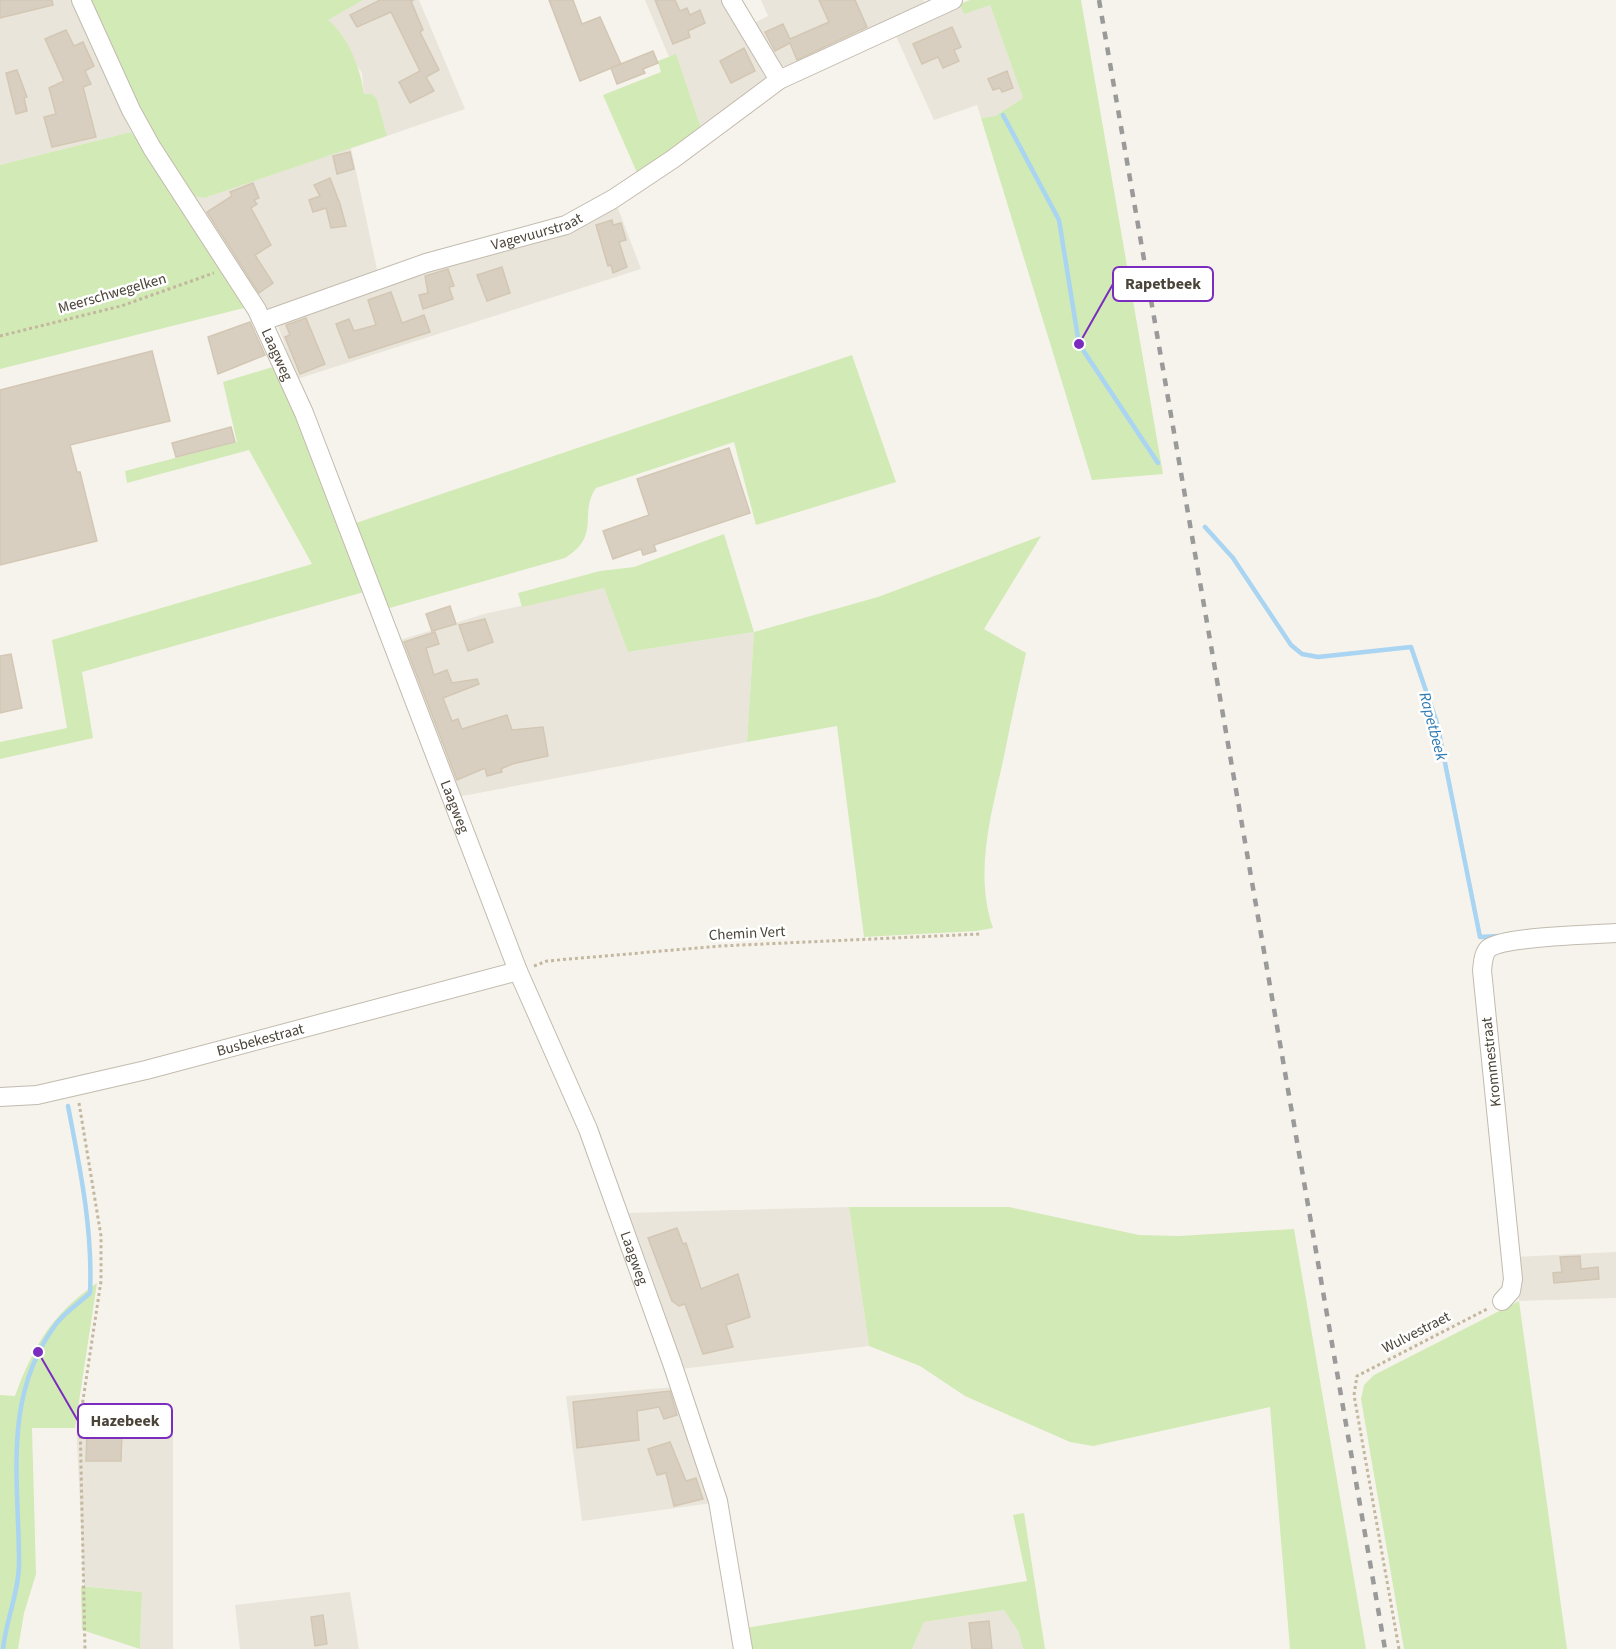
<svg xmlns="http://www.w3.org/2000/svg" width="1616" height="1649" font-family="'Source Sans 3',sans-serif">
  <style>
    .residential { fill: #eae5da }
    .green { fill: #d2eab5 }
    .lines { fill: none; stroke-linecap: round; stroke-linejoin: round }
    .stream { stroke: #a9d4f2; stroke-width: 4.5 }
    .building { fill: #d8cfc1; stroke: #d3c7b4; stroke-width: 1.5 }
    .minor-casing { stroke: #c2bbae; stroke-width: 20 }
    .path { stroke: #c4b79f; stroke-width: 3; stroke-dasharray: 3 3; stroke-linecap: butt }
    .minor { stroke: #fff; stroke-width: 18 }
    .rail { stroke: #9a9a9a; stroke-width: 4.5; stroke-dasharray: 8 8; stroke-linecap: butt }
    .labels { text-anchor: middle; stroke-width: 5; stroke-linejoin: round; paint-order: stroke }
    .street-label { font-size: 15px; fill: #4b4439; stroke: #fff }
    .water-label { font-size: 16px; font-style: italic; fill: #2e7ab2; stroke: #fff }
    .leader { fill: none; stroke: #7b2cbf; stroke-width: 2 }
    .callout-dot { fill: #7b2cbf; stroke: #fff; stroke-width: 2 }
    .callout { fill: #fff; stroke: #7b2cbf; stroke-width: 2 }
    .callout-label { font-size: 16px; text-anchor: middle; font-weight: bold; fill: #4b4439 }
  </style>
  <rect width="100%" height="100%" fill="#f6f3ec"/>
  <!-- residential -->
  <g class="residential">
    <polygon points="0,0 72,0 131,132 0,165"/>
    <polygon points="363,0 419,0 465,109 387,136 377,99 364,94 362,73 327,20"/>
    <polygon points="645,0 723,0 767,79 701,128 676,55 669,57"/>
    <polygon points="761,0 923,0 926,4 785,67 776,63 754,23 768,16"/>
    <polygon points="960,4 990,5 1023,98 995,116 981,118 977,105 934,120 895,34"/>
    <polygon points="351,148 378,274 277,309 265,310 189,195 204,198"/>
    <polygon points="616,203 641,269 297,379 276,320"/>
    <polygon points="604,588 628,652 754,632 747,742 457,797 397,641 484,614"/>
    <polygon points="849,1207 869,1346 681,1369 625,1213"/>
    <polygon points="1616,1252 1616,1298 1519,1301 1515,1257"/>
    <polygon points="675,1387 712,1503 582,1521 566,1396"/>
    <polygon points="76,1421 173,1422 173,1649 140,1649 142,1592 84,1586"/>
    <polygon points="350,1592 359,1649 240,1649 235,1605"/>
    <polygon points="1004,1610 1018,1631 1023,1649 912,1649 924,1622"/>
  </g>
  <!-- green -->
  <g class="green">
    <path d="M91,0h272l-35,20c20,16 33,49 36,74h8l5,5 10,37 -183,62 -15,-3 -45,-78z"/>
    <polygon points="970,0 1081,0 1163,474 1092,480 981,118 995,116 1023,98 990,5 964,14 960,4"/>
    <polygon points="676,54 701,128 638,175 603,95 661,72 658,61"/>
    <polygon points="131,132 248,307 0,369 0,165"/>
    <path d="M852,355l44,127 -140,43 -22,-83 -138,46c-18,26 6,47 -31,70l-179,51 -33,-85z"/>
    <polygon points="276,366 364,592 82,672 93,738 0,759 0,742 67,728 52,640 312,564 249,450 127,483 125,471 237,442 223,382"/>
    <path d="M724,534l30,98 124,-35 163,-61 -57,93 42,24c-8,36 -16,72 -23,108 -12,54 -29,112 -10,167l-17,3 -112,6 -27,-211 -90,16 7,-110 -126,20 -24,-64 -82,19 -4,-14 82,-22 34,-4z"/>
    <polygon points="849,1207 1009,1207 1139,1235 1179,1236 1294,1229 1366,1649 1290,1649 1270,1407 1093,1446 1070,1442 965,1396 920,1366 869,1346"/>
    <path d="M97,1283l-22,145h-43l4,146 -12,39 -6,36h-18v-254l15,1c19,-51 37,-82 82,-113z"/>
    <polygon points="1519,1301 1567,1649 1404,1649 1361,1399 1364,1385 1374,1375"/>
    <polygon points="1024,1513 1045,1649 1023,1649 1018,1631 1004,1610 924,1622 912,1649 749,1649 746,1628 1027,1581 1013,1515"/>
    <polygon points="81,1586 142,1592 140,1649 82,1630"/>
  </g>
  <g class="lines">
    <!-- stream -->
    <g class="stream">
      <polyline points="1003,115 1059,220 1079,344 1158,463"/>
      <polyline points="1205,527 1233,558 1291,645 1302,654 1318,657 1411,647 1437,723 1480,937 1500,936"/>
      <path d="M3,1649c3,-29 16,-57 16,-86 0,-84 -17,-166 37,-239 9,-12 23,-21 34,-31 3,-63 -10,-125 -22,-187"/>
    </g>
  </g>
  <!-- building -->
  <g class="building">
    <polygon points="0,0 52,0 53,5 0,18"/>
    <polygon points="380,0 414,0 411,1 423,30 420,32 439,70 426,77 434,91 410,103 399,82 420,71 391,12 357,27 350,15"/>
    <polygon points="549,0 573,0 582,24 600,17 621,64 580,81"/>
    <polygon points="655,0 675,0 680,11 687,8 690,15 700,10 705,23 688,31 690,37 673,44"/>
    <polygon points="819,0 855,0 867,27 797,60 790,43 775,51 765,32 783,24 790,39 829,22"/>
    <polygon points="952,27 961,47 954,50 959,61 943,68 938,57 922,64 913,44"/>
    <polygon points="66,30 74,46 83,42 94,66 85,71 91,84 83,87 96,137 52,147 44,117 56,114 49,88 64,81 45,39"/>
    <polygon points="744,48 755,71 731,83 720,61"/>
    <polygon points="653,51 658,63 643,69 645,73 617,84 611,68"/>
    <polygon points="17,70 27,97 24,98 27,111 16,114 6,73"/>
    <polygon points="1007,71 1013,88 1002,92 1000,88 993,90 988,79"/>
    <polygon points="350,152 354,169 337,174 333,156"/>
    <polygon points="330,178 340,204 346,226 331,228 326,208 313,212 309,200 320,196 314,185"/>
    <polygon points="253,183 259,198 254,200 257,204 251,208 271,245 255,255 273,283 259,293 207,212 232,196 230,192"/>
    <polygon points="612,220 613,225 621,223 626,240 619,242 627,267 613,273 611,265 608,266 596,225"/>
    <polygon points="502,267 510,293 487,301 477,275"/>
    <polygon points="448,269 454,286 449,287 453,299 423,309 419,295 428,293 425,276"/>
    <polygon points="391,292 402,323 424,315 430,332 349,358 336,324 349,319 354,331 376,325 368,300"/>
    <polygon points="306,318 325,364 300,374 285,337 290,335 286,325"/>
    <polygon points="250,322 265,355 218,374 208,337"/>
    <polygon points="152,351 170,421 70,445 77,472 80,472 97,541 0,565 0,390"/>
    <polygon points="231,427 235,442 176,457 172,443"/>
    <polygon points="729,448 750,513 654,545 656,551 643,555 641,549 613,559 603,531 649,515 637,479"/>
    <polygon points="450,606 456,624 432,631 426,614"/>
    <polygon points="485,619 493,642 468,651 459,625"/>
    <polygon points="435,632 439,644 426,648 434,675 447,670 452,683 477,679 479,684 443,698 452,721 458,719 462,729 507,715 512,730 543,727 548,756 512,764 501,769 502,772 487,776 485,768 457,780 404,642"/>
    <polygon points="11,654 22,708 0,713 0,656"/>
    <polygon points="677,1228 683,1244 686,1243 701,1289 738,1274 750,1317 726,1325 733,1347 703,1354 685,1304 679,1306 672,1301 648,1238"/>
    <polygon points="1580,1256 1581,1269 1598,1267 1599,1279 1554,1283 1553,1273 1562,1272 1560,1257"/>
    <polygon points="670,1391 677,1415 664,1419 659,1407 637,1411 639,1440 577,1448 573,1402"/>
    <polygon points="87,1432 122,1433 121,1461 86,1461"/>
    <polygon points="670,1442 686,1481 696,1478 703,1499 674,1506 666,1473 657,1475 648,1449"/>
    <polygon points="323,1615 327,1644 315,1646 311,1617"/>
    <polygon points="989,1621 992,1649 972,1649 969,1623"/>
  </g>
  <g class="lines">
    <defs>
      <g id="minor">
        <path id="s1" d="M81,0l50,110 21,38 105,162 47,103 214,558 70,158 84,234 46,138 25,148"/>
        <polyline points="731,0 779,80"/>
        <path id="s2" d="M263,321l163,-58 140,-38 47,-26 60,-40 106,-79 174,-80"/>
        <path id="s3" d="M0,1097l37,-2 109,-25 372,-99"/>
        <path d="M1502,1301l9,-10 2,-12 -31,-309c1,-7 1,-17 7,-22 17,-12 102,-13 127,-15"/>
      </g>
    </defs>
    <!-- minor casing -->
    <use href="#minor" class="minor-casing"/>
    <!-- path -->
    <g class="path">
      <polyline points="0,336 121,306 214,273"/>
      <polyline points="534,966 547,961 720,946 980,934"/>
      <polyline points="79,1103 101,1236 101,1281 80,1420 85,1649"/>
      <polyline points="1399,1649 1354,1395 1357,1376 1489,1308"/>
    </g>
    <!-- minor -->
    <use href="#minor" class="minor"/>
    <!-- rail -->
    <polyline class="rail" points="1099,0 1385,1649"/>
  </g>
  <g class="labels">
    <!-- street labels -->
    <g class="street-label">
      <text dy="5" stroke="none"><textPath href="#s2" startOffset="288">Vagevuurstraat</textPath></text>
      <text transform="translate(112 293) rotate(-16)" y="5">Meerschwegelken</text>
      <text dy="5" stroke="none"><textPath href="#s1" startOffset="406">Laagweg</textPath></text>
      <text dy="5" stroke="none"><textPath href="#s1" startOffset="892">Laagweg</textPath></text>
      <text transform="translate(747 933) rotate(-3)" y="5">Chemin Vert</text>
      <text dy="5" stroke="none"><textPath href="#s3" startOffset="267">Busbekestraat</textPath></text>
      <text transform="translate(1491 1062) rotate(-96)" y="5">Krommestraat</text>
      <text dy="5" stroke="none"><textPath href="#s1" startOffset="1378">Laagweg</textPath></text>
      <text transform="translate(1416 1332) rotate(-27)" y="5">Wulvestraet</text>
    </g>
    <!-- water labels -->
    <g class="water-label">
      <text transform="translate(1434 726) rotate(75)" y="6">Rapetbeek</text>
    </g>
  </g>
  <!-- callouts -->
  <path class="leader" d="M1079 344L1113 284M38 1352L78 1421"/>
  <g class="callout-dot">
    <circle cx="1079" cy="344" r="6"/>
    <circle cx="38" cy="1352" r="6"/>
  </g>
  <g class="callout">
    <rect x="1113" y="267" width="100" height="34" rx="6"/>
    <rect x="78" y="1404" width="94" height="34" rx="6"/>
  </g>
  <g class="callout-label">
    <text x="1163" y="289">Rapetbeek</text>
    <text x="125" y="1426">Hazebeek</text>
  </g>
</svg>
